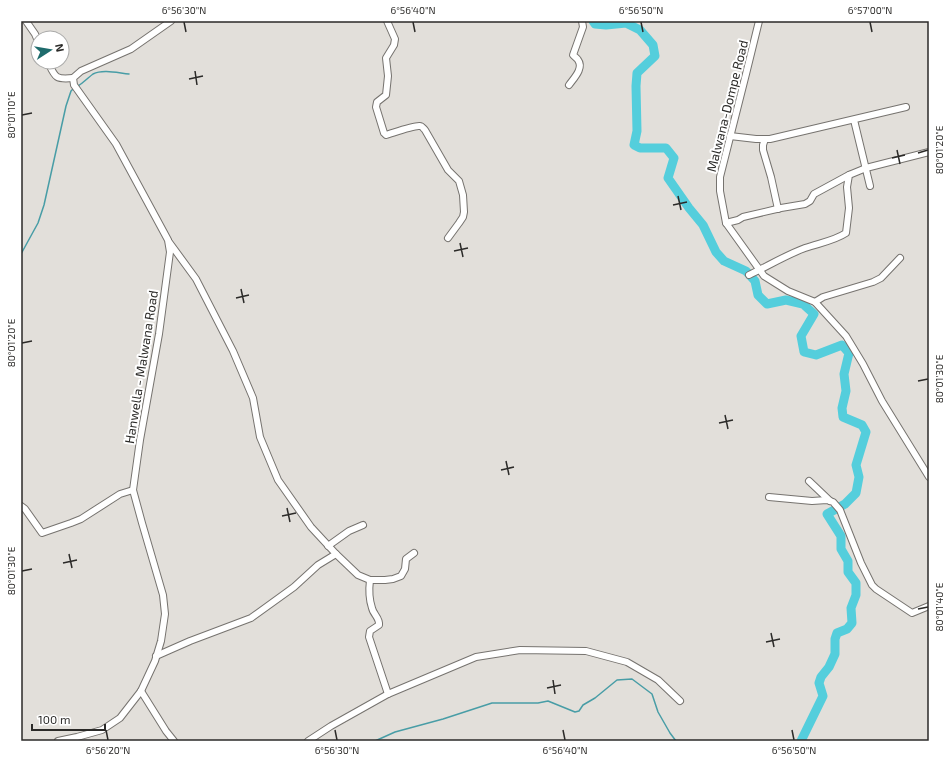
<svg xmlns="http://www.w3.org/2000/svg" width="950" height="762" font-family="'Exo 2',sans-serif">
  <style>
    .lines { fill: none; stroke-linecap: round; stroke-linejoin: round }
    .stream { stroke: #489da6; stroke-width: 1.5 }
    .river { stroke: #54cedc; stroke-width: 9 }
    .minor-casing { stroke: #76736f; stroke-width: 8 }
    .minor { stroke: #fff; stroke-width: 6 }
    .ticks { fill: none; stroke: #2b2a28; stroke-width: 1.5 }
    .labels { text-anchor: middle; stroke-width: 4; stroke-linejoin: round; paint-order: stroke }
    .street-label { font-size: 13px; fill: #2b2a28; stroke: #fff }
    .neatline { fill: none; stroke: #2b2a28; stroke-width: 1.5 }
    .ticks-label { font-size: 10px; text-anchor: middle; fill: #2b2a28 }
  </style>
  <rect width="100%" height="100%" fill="#e2dfda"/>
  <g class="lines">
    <!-- stream -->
    <g class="stream">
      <path d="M78,86c5,-3 11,-9 15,-12 10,-5 25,-1 36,0"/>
      <polyline points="21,254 38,223 44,205 66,106 71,91 74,88"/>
      <polyline points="375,741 395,732 443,719 492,703 538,703 548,701 575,712 579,711 583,705 595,698 617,680 632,679 652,694 658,712 670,733 676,741"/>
    </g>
    <!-- river -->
    <polyline class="river" points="593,21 595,24 606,25 626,23 640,30 653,45 655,56 637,73 636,86 637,131 634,145 640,148 666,148 674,158 668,178 689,208 703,225 716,252 724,261 746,271 755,281 758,295 767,304 786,300 803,304 814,314 801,336 804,352 816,355 842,345 849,353 844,374 846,391 842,408 843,417 862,425 866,432 856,465 859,477 856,493 845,504 827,514 841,536 841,549 848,561 848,572 856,583 856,595 851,608 852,623 847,629 837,633 835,639 835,654 829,667 821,677 819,683 823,696 801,741"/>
    <defs>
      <g id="minor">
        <polyline points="26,21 35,34 38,41"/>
        <path d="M387,21l8,18 -1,6 -8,13 2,18 -2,19 -9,7 -1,5 8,26 2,2c7,-2 28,-10 34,-9 2,0 3,2 5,4l23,40 11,11 4,14 1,17 -1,5 -4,6 -11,15"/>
        <polyline points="759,21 746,74 720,177 720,191 726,223 764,276 788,291 815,302 846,336 863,364 882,401 929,477"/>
        <path d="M48,62c7,15 7,18 25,16"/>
        <path d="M569,85c5,-7 15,-17 9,-25 -1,-2 -3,-3 -5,-5l10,-28 -1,-6"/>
        <polyline points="854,120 870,186"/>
        <polyline points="730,136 756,139 770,139 906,107"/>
        <polyline points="765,139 763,145 763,150 771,177 778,209"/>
        <polyline points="726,223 738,220 743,217 781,208 805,204 810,201 814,194 849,175"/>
        <polyline points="169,242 196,279 233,351 253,398 260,437 278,480 311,527 336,554 358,575 370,580 385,580 393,579 401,576 405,569 406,559 414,553"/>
        <path d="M749,275c19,-9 37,-20 56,-27 14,-5 29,-7 41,-15l3,-25 -2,-21 2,-12 17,-7 63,-16"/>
        <polyline points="815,302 823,297 873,282 881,278 900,258"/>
        <polyline points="809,481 830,501"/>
        <polyline points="769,497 812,501 827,500 833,502 840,510 861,563 872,585 876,589 912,613 929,606"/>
        <polyline points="21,506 25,509 42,533 71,523 81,519 120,494 133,490"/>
        <polyline points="328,546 349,531 363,525"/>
        <path d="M370,580c-1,8 -1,19 2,28 1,6 8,10 7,17l-9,6 -1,6 19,57"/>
        <polyline points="156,656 190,641 251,618 294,587 318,565 336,554"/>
        <polyline points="141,691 166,731 174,741"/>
        <polyline points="58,741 77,737 102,730 120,718 141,691 155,661 161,641 165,614 163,595 142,523 133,490 140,440 159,334 170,252 168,240 116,144 74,85 73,78 81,71 131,49 171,21"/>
        <polyline points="308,741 331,726 388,694 476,657 520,650 586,651 627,662 658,680 680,701"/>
      </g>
    </defs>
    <!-- minor casing -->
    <use href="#minor" class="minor-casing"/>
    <!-- minor -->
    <use href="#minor" class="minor"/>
  </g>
  <!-- ticks -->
  <path class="ticks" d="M184,22l2,10M413,22l2,10M641,22l2,10M870,22l2,10M195,71l2,14M189,79l14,-3M22,115l10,-2M897,150l3,14M918,153l10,-3M892,158l13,-3M678,196l3,14M673,205l14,-3M460,243l3,14M454,251l14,-3M241,289l3,14M236,298l13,-3M22,343l10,-2M918,381l10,-2M725,415l3,14M719,423l14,-3M506,461l3,14M501,470l13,-3M287,508l3,14M282,516l14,-3M69,554l3,14M63,563l14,-3M22,571l10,-2M918,609l10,-2M771,633l3,14M766,642l14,-3M553,680l2,14M547,688l14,-3M106,730l2,10M335,730l2,10M563,730l2,10M792,730l2,10"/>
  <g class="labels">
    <!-- street labels -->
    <g class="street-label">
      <text transform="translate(727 106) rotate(-76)" y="5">Malwana-Dompe Road</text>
      <text transform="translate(141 367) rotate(-81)" y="5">Hanwella - Malwana Road</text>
    </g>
  </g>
  <!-- border -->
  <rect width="950" height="762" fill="none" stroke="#ffffff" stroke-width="44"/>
  <!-- north arrow -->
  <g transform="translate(50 50) rotate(78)"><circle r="19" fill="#ffffff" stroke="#aaaaa9"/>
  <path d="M0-3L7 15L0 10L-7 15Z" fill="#1e6b6c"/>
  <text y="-6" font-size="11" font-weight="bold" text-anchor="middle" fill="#2b2a28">N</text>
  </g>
  <!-- scale -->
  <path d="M32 724v6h73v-6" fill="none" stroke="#2b2a28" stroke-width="2"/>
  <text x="38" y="724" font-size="12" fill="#2b2a28" stroke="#ffffff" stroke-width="3" paint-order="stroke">100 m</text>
  <rect x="22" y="22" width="906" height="718" class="neatline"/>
  <g class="ticks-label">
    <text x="184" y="14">6°56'30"N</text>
    <text x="413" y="14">6°56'40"N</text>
    <text x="641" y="14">6°56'50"N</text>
    <text x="870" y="14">6°57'00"N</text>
    <text transform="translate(11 115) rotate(-90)" y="4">80°01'10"E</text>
    <text transform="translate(939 150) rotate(-90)" y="4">80°01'20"E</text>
    <text transform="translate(11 343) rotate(-90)" y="4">80°01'20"E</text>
    <text transform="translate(939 379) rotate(-90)" y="4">80°01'30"E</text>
    <text transform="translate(11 571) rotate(-90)" y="4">80°01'30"E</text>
    <text transform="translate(939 607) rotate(-90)" y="4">80°01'40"E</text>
    <text x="108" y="754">6°56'20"N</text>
    <text x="337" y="754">6°56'30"N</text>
    <text x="565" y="754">6°56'40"N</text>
    <text x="794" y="754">6°56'50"N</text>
  </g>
</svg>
